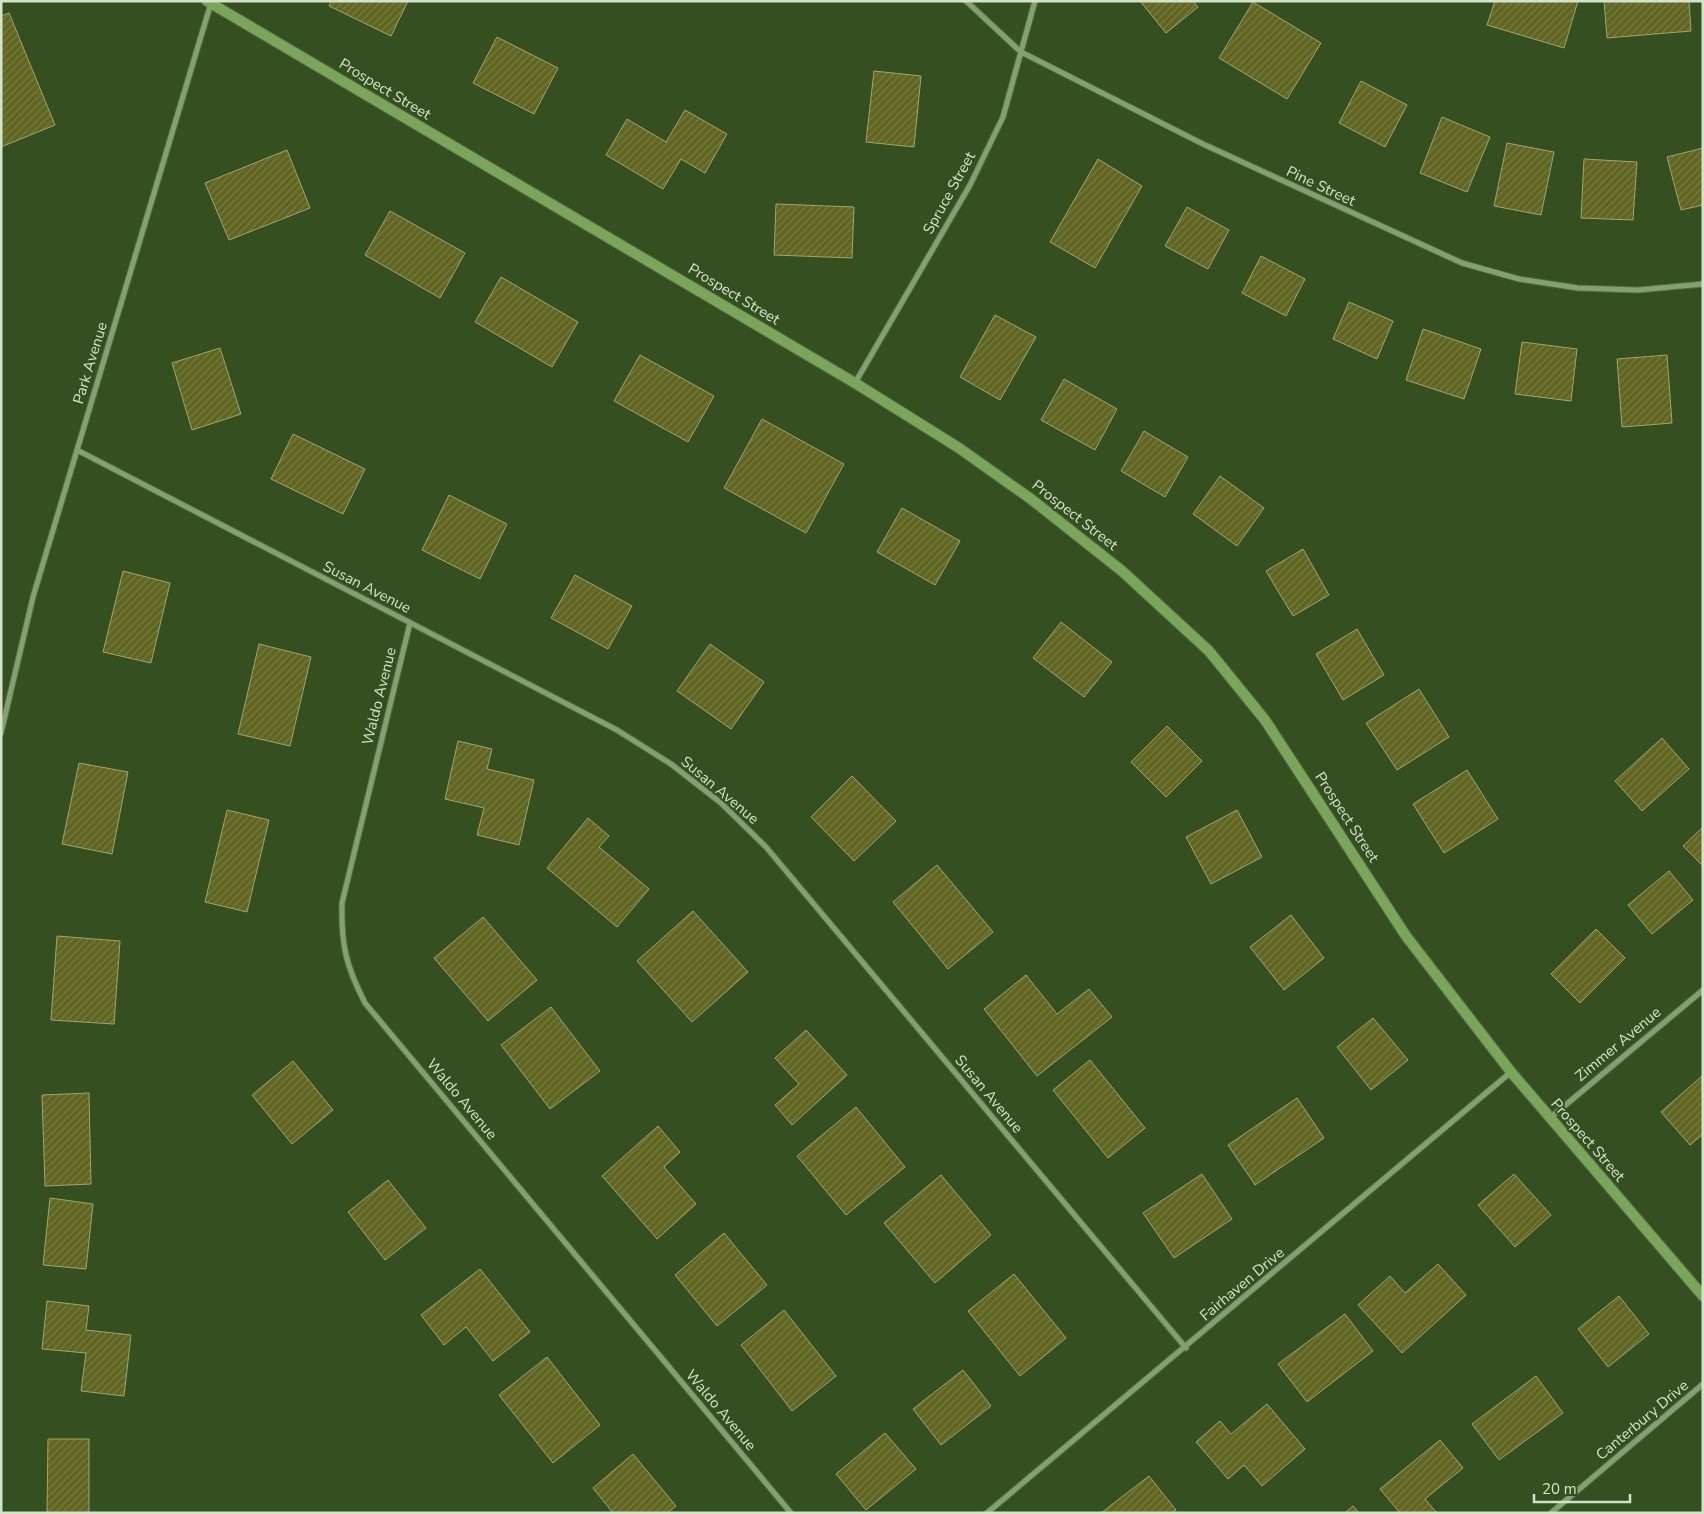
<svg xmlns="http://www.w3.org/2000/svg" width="1704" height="1514" font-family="'Nunito Sans',sans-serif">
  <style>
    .building { fill: url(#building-hatch); stroke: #a0a66e }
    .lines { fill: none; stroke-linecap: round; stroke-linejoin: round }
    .street-casing { stroke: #566c44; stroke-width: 7 }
    .secondary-casing { stroke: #566c44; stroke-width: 12 }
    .street { stroke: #83a170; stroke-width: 5 }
    .secondary { stroke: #7ba55a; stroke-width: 10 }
    .labels { text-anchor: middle; stroke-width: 4; stroke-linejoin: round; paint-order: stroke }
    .street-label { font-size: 15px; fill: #d3e3c9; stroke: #354f21 }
  </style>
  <defs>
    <pattern id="building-hatch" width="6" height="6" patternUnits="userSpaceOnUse" patternTransform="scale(1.25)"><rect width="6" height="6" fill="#606522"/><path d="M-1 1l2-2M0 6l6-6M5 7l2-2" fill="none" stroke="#767b41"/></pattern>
  </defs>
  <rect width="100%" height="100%" fill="#354f21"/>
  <!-- building -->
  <g class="building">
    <polygon points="331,1 408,1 391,36 329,6"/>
    <polygon points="1140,1 1193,1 1198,7 1166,33"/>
    <polygon points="1495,1 1578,1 1564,48 1487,25"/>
    <polygon points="1604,1 1689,1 1691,31 1607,38"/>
    <polygon points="1253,2 1321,43 1287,99 1219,58"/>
    <polygon points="9,13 55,125 1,147 1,16"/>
    <polygon points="497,37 558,68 534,114 473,83"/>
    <polygon points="874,71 921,76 914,147 866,142"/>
    <polygon points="1361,81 1407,105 1385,147 1339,123"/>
    <polygon points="685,110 727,134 705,173 681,159 663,189 606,155 627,119 666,142"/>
    <polygon points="1442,117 1490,137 1467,192 1420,173"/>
    <polygon points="1507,143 1554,152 1541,215 1494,206"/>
    <polygon points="1703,148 1703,205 1681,210 1667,157"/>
    <polygon points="287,150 310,208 229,240 205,183"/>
    <polygon points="1098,159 1142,186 1095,268 1050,242"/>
    <polygon points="1584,159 1637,162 1633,220 1581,218"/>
    <polygon points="776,204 854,207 852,258 774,255"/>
    <polygon points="1187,207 1229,230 1208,269 1165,246"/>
    <polygon points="390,211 465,253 440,298 365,255"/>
    <polygon points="1261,256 1305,279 1286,316 1242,293"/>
    <polygon points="501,277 578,322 552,367 475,322"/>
    <polygon points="1349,302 1393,321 1377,359 1333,339"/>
    <polygon points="995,315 1036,337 1000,400 960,377"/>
    <polygon points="1423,329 1481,349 1464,399 1406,380"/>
    <polygon points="1522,342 1577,349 1571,401 1515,394"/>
    <polygon points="220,348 241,414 192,430 172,363"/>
    <polygon points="640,355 714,396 688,442 614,401"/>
    <polygon points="1667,355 1672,423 1622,427 1617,359"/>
    <polygon points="1064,379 1117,409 1095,450 1041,420"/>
    <polygon points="762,419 844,464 806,533 724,488"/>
    <polygon points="1144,431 1188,457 1165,497 1121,471"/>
    <polygon points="293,434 365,469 343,514 271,479"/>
    <polygon points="1220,476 1264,508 1237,546 1193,514"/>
    <polygon points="449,495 507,524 480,579 422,550"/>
    <polygon points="902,508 960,541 935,585 877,552"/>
    <polygon points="1303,549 1329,595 1293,616 1266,571"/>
    <polygon points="123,571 170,583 151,663 103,652"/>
    <polygon points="575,575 632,606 608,649 551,618"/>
    <polygon points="1061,622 1112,662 1084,697 1033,658"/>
    <polygon points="1357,629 1384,675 1343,700 1316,654"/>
    <polygon points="259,644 311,657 290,746 238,734"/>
    <polygon points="710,644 764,682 731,729 677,691"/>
    <polygon points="1419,689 1449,737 1397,770 1366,723"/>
    <polygon points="1167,726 1202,761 1166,797 1131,762"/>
    <polygon points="1662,738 1689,769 1642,811 1615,781"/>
    <polygon points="458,741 492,749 487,769 534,780 519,845 477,835 484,808 445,799"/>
    <polygon points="79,763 128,772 112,854 62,844"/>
    <polygon points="1467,770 1498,819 1444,853 1413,804"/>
    <polygon points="852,776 896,821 854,861 811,817"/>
    <polygon points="227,810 269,820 247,912 205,902"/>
    <polygon points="1237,810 1262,857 1211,884 1186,837"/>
    <polygon points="588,818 609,836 599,847 649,889 617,927 547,868"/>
    <polygon points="1703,827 1703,866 1683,846"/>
    <polygon points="937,865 993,932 948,969 893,902"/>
    <polygon points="1669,871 1693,900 1652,934 1628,905"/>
    <polygon points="693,911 748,972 692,1022 637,961"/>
    <polygon points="1291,915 1324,958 1284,990 1250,947"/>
    <polygon points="483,917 537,980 488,1021 434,958"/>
    <polygon points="1596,929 1625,958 1580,1003 1551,974"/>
    <polygon points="57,936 120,941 114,1024 51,1020"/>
    <polygon points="1026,975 1057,1014 1089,989 1112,1017 1037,1076 984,1009"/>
    <polygon points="551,1007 600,1071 550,1109 501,1045"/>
    <polygon points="1373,1018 1408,1060 1371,1090 1337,1047"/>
    <polygon points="806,1030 847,1075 792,1125 775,1105 799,1084 775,1058"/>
    <polygon points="1090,1060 1145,1128 1108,1158 1053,1090"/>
    <polygon points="293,1061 333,1110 292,1144 252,1095"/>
    <polygon points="1702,1076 1703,1134 1690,1145 1661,1112"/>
    <polygon points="89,1093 91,1184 45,1186 42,1095"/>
    <polygon points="1297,1098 1324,1138 1255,1185 1228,1145"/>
    <polygon points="856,1107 905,1167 846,1215 797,1156"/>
    <polygon points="658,1126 680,1152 664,1167 696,1204 657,1239 602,1176"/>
    <polygon points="1202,1174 1232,1219 1174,1258 1143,1213"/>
    <polygon points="1514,1174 1551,1215 1515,1247 1478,1205"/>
    <polygon points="941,1175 991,1235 935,1283 884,1223"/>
    <polygon points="388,1180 426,1228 385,1260 348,1212"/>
    <polygon points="50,1198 93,1204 86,1269 43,1265"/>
    <polygon points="724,1233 767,1285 717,1326 675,1275"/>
    <polygon points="1438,1264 1466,1295 1402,1353 1358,1305 1390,1276 1405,1293"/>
    <polygon points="480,1269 530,1332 493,1361 466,1327 444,1345 421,1315"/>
    <polygon points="1014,1274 1066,1338 1020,1376 968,1311"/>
    <polygon points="1619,1296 1649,1334 1608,1367 1578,1329"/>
    <polygon points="47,1301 89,1306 86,1330 131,1335 124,1396 81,1391 86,1353 42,1349"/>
    <polygon points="784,1310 836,1376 792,1411 741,1345"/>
    <polygon points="1345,1314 1373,1351 1307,1402 1278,1364"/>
    <polygon points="547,1357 600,1425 553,1463 499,1395"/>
    <polygon points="963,1370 991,1406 941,1445 913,1409"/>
    <polygon points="1536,1376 1563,1413 1499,1460 1472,1424"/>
    <polygon points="1267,1404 1305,1449 1262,1486 1244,1465 1228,1479 1196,1442 1220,1421 1231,1434"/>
    <polygon points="885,1433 916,1469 866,1510 836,1474"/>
    <polygon points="48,1439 89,1439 89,1513 47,1513"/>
    <polygon points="1440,1440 1463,1468 1425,1499 1437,1513 1400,1513 1380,1489"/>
    <polygon points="633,1454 676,1506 667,1513 613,1513 593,1488"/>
    <polygon points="1149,1476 1176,1510 1172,1513 1101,1513"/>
    <polygon points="1353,1506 1359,1513 1345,1513"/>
  </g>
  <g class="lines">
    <defs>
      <g id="street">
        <polyline points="966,1 1021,52 1203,144 1462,263 1519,279 1578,288 1638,290 1703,284"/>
        <polyline points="855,383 970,185 1003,117 1035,1"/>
        <polyline points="77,450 617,730 671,764 721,803 766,847 1186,1348"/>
        <path d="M410,623l-68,280c-1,42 4,63 23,100l426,510"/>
        <polyline points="1,733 33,597 211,3"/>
        <polyline points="1550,1118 1703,990"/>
        <polyline points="987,1513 1511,1072"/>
        <polyline points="1551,1513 1703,1384"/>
      </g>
      <polyline id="secondary" points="207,1 855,383 959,448 1031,499 1122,571 1209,651 1265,720 1406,936 1511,1072 1703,1296"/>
    </defs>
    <!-- street casing -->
    <use href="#street" class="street-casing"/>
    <!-- secondary casing -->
    <use href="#secondary" class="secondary-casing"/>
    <!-- street -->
    <use href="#street" class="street"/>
    <!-- secondary -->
    <use href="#secondary" class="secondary"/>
  </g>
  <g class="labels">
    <!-- street labels -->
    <g class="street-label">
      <text transform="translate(385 89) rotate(31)" y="5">Prospect Street</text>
      <text transform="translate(1321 186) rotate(25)" y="5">Pine Street</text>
      <text transform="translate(949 193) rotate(-61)" y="5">Spruce Street</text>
      <text transform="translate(734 294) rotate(31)" y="5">Prospect Street</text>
      <text transform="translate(90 363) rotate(-73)" y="5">Park Avenue</text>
      <text transform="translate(1075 515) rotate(38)" y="5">Prospect Street</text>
      <text transform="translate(367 587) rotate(27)" y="5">Susan Avenue</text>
      <text transform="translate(379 696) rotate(-76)" y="5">Waldo Avenue</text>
      <text transform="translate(720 790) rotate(40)" y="5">Susan Avenue</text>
      <text transform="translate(1347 817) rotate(57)" y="5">Prospect Street</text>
      <text transform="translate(1618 1044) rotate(-40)" y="5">Zimmer Avenue</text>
      <text transform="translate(989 1094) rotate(50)" y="5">Susan Avenue</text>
      <text transform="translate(462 1099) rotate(50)" y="5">Waldo Avenue</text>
      <text transform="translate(1588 1140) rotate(49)" y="5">Prospect Street</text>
      <text transform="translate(1242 1284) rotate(-40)" y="5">Fairhaven Drive</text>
      <text transform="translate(721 1410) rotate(50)" y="5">Waldo Avenue</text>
      <text transform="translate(1642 1420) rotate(-40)" y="5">Canterbury Drive</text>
    </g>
  </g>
  <!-- border -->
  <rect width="1704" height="1514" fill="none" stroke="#d3e3c9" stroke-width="5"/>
  <!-- scale -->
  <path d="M1534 1494v8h96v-8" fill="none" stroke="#d3e3c9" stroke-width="2.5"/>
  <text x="1542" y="1494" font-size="15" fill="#d3e3c9" stroke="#354f21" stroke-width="4" paint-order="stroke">20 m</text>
</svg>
